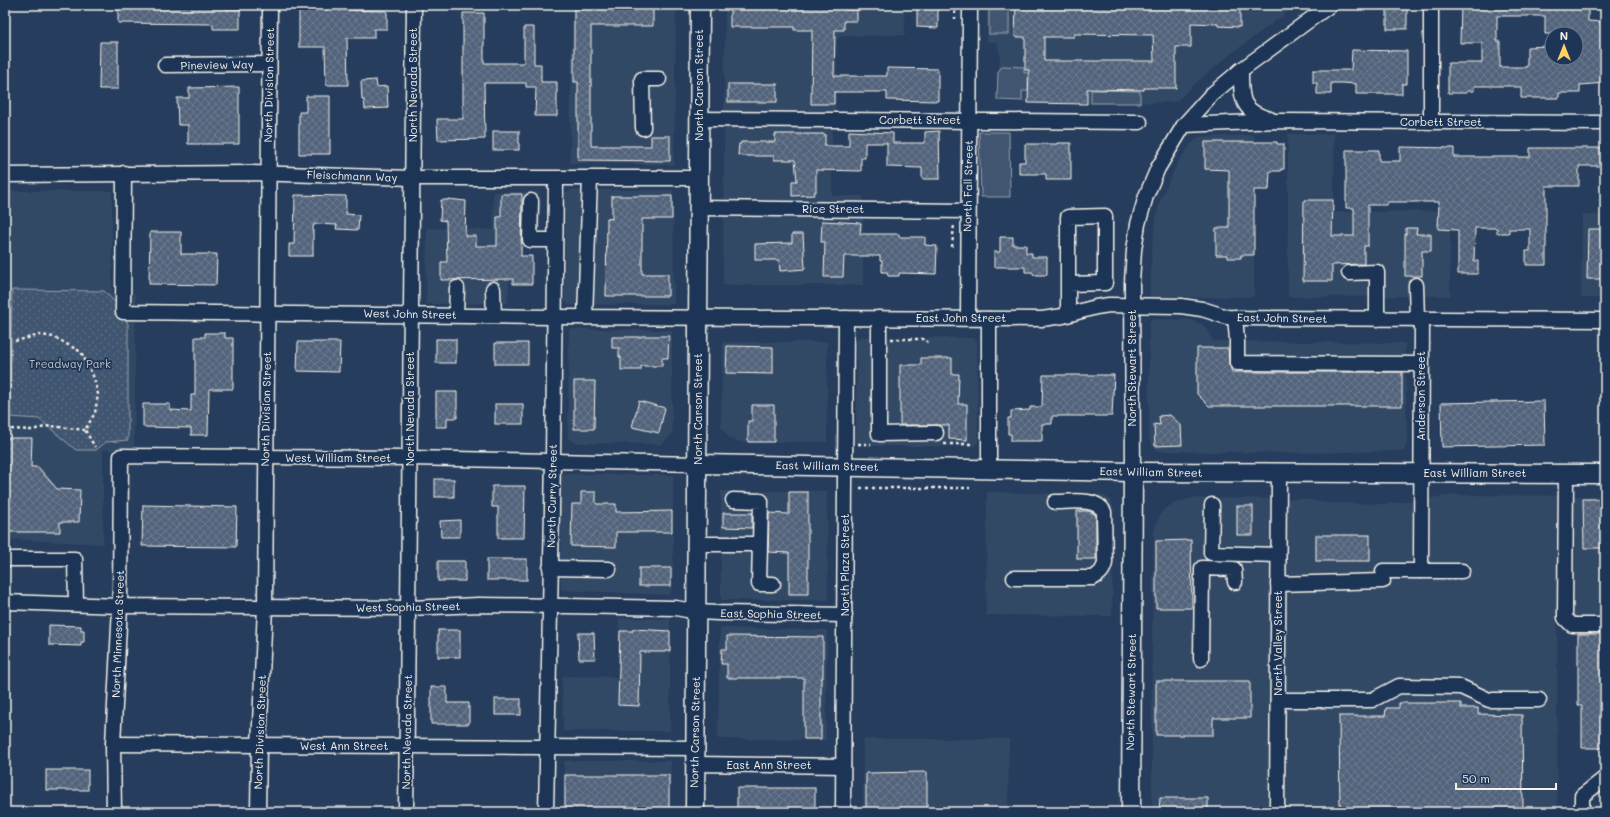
<svg xmlns="http://www.w3.org/2000/svg" width="1610" height="817" font-family="Mali,sans-serif">
  <style>
    .built { fill: #334966 }
    .green { fill: #40546f; stroke: #9aa2ac }
    .park { fill: url(#park-dots); stroke: #9aa2ac }
    .building { fill: url(#building-cross-hatch); stroke: #f4f1e8; fill-rule: evenodd }
    .lines { fill: none; stroke-linecap: round; stroke-linejoin: round }
    .minor-casing { stroke: #f4f1e8; stroke-width: 17 }
    .major-casing { stroke: #f4f1e8; stroke-width: 21 }
    .path { stroke: #f4f1e8; stroke-width: 2.5; stroke-dasharray: 3 3; stroke-linecap: butt }
    .minor { stroke: #1d3557; stroke-width: 14 }
    .major { stroke: #1d3557; stroke-width: 18 }
    .labels { text-anchor: middle; stroke-width: 3.5; stroke-linejoin: round; paint-order: stroke }
    .street-label { font-size: 11px; fill: #f4f1e8; stroke: #1d3557 }
    .park-label { font-size: 11px; fill: #bec2c4; stroke: #1d3557 }
  </style>
  <defs>
    <pattern id="park-dots" width="8" height="8" patternUnits="userSpaceOnUse"><rect width="8" height="8" fill="#40546f"/><path d="M2 2h.1M6 6h.1" fill="none" stroke="#5c6d84" stroke-width="1.8" stroke-linecap="round"/></pattern>
    <pattern id="building-cross-hatch" width="8" height="8" patternUnits="userSpaceOnUse"><rect width="8" height="8" fill="#52647b"/><path d="M0 0l8 8M0 8l8-8" fill="none" stroke="#6c7b8e"/></pattern>
  </defs>
  <rect width="100%" height="100%" fill="#263d5d"/>
  <filter id="ink" filterUnits="userSpaceOnUse"><feTurbulence type="fractalNoise" baseFrequency=".025" numOctaves="2"/><feDisplacementMap in="SourceGraphic" scale="8" xChannelSelector="R" yChannelSelector="G"/><feConvolveMatrix kernelMatrix="1 2 1 2 8 2 1 2 1" color-interpolation-filters="sRGB"/></filter>
  <g filter="url(#ink)">
    <!-- built -->
    <g class="built">
      <polygon points="572,5 676,5 674,165 570,163"/>
      <polygon points="725,5 904,5 905,35 840,36 837,40 836,105 832,132 832,196 863,196 863,285 723,285"/>
      <polygon points="987,5 1297,5 1227,57 1190,88 1176,102 1087,104 1023,103 1023,101 997,100 1000,56 997,42 987,42"/>
      <polygon points="1288,134 1334,134 1334,212 1450,211 1450,296 1288,297"/>
      <polygon points="1254,135 1254,297 1150,297 1152,248 1156,217 1162,196 1177,164 1190,145 1199,137"/>
      <polygon points="570,190 673,190 674,304 568,305 565,302 565,192 570,192"/>
      <polygon points="5,191 112,191 112,293 136,294 134,450 103,450 103,544 5,539"/>
      <polygon points="493,192 538,192 541,198 540,247 510,247 508,303 426,304 427,228 494,230"/>
      <polygon points="1582,215 1605,215 1605,298 1581,298"/>
      <polygon points="1153,319 1191,320 1201,324 1207,329 1213,341 1405,343 1407,444 1404,451 1294,453 1157,451 1149,440 1149,324"/>
      <polygon points="569,329 672,330 672,434 662,444 577,443 572,441 568,437"/>
      <polygon points="860,337 973,338 977,341 978,441 975,446 858,446 856,440 857,340"/>
      <polygon points="723,342 827,342 827,442 739,442 728,437 721,426"/>
      <polygon points="563,474 673,475 673,585 670,595 561,590 561,477"/>
      <polygon points="721,491 827,491 828,600 721,600"/>
      <polygon points="987,492 1097,495 1103,495 1109,499 1112,503 1113,511 1112,616 986,615"/>
      <polygon points="1452,495 1605,496 1605,620 1555,620 1557,624 1557,812 1152,812 1152,646 1154,531 1160,515 1164,509 1178,502 1193,498 1303,499 1327,503 1387,504"/>
      <polygon points="619,618 670,619 670,731 563,731 562,676 618,677"/>
      <polygon points="720,628 827,630 826,740 718,739"/>
      <polygon points="863,739 1009,739 1008,812 863,812"/>
      <polygon points="564,761 671,761 670,812 563,812"/>
    </g>
    <!-- green -->
    <g class="green">
      <rect x="989" y="5" width="20" height="29"/>
      <polygon points="1002,66 1024,67 1024,73 1028,72 1028,91 1022,91 1022,101 997,100 998,72"/>
      <polygon points="1091,90 1140,91 1140,103 1091,103"/>
      <polygon points="979,132 1009,132 1010,197 981,197"/>
    </g>
    <!-- park -->
    <polygon class="park" points="12,290 104,291 118,305 128,324 128,440 106,442 96,450 76,450 39,419 10,417"/>
    <!-- building -->
    <g class="building">
      <polygon points="118,5 226,5 226,9 240,9 240,29 213,29 213,24 118,23"/>
      <polygon points="730,5 845,5 845,10 857,10 857,21 844,21 844,30 835,30 834,76 887,76 887,68 938,69 938,101 887,100 887,92 834,92 834,104 811,104 812,30 794,30 794,27 730,27"/>
      <polygon points="917,5 938,5 938,28 917,27"/>
      <path d="M1016,5h141v2h54v-2h29v22l-22,-1v-2l-27,-1v24h-15v41h-32v2l-57,-1v15l-59,-1 1,-33h-4v-33h-10zM1074,34l79,1 1,26h-110v-24h30z"/>
      <rect x="1387" y="5" width="20" height="24"/>
      <path d="M1461,5h127v16l17,1v61l-25,2v8h-21v5h-38v-11h-7v-1h-40v5h-7v2h-19v-30h34v-20h-22zM1497,16h48v18h31v24h-25l-1,-12 -23,1v20h-27v-26h-3z"/>
      <polygon points="574,7 653,7 653,26 591,26 591,146 651,146 651,136 670,136 670,161 578,160 578,82 574,82"/>
      <polygon points="299,9 387,11 387,29 374,29 374,38 347,38 348,85 326,85 325,47 299,47"/>
      <polygon points="463,13 484,13 484,63 524,63 524,27 534,27 534,64 541,64 541,82 557,82 557,116 535,116 536,87 526,87 526,83 484,83 485,139 438,140 437,119 463,119"/>
      <polygon points="100,42 118,42 118,89 99,89"/>
      <polygon points="1352,50 1407,51 1407,84 1402,84 1402,94 1356,94 1356,84 1342,83 1331,83 1331,94 1317,94 1317,83 1313,83 1313,70 1351,70"/>
      <polygon points="376,80 377,87 387,86 388,108 365,109 364,100 362,100 361,81"/>
      <rect x="728" y="84" width="49" height="18"/>
      <polygon points="239,87 239,144 188,144 188,125 178,125 177,98 189,98 189,88"/>
      <polygon points="306,96 330,96 330,154 299,154 299,112 306,112"/>
      <rect x="493" y="131" width="26" height="19"/>
      <polygon points="849,131 893,133 893,143 925,143 925,132 939,131 940,179 922,179 922,168 887,167 887,143 865,143 865,158 861,158 861,171 816,170 816,192 814,192 814,195 792,196 792,181 797,181 795,160 774,160 774,156 741,156 741,155 738,155 739,144 741,144 741,142 775,142 775,134 825,134 825,146 849,146"/>
      <polygon points="1205,142 1277,142 1277,144 1284,144 1284,169 1281,169 1281,171 1270,171 1269,190 1254,190 1254,255 1241,255 1241,258 1227,258 1227,255 1216,255 1216,228 1229,228 1229,170 1205,169"/>
      <polygon points="1057,143 1071,143 1071,180 1046,180 1046,174 1019,174 1019,162 1025,162 1025,144 1057,144"/>
      <polygon points="1400,147 1454,148 1454,157 1530,157 1530,148 1605,148 1605,166 1579,166 1579,186 1546,186 1546,265 1526,265 1526,251 1530,251 1530,229 1509,229 1509,233 1497,233 1497,228 1475,228 1474,261 1478,261 1478,274 1458,274 1458,230 1438,229 1439,202 1388,202 1386,205 1368,205 1368,246 1364,246 1364,264 1332,265 1332,281 1303,281 1304,200 1333,200 1332,236 1354,236 1354,208 1346,208 1346,150 1379,150 1379,161 1400,161"/>
      <polygon points="501,194 522,194 521,256 532,256 532,284 513,284 513,279 441,280 441,262 447,262 446,221 440,220 441,200 448,200 448,199 466,201 465,236 476,236 476,246 497,246 497,217 501,217"/>
      <polygon points="295,195 346,196 346,214 359,215 358,230 336,229 337,225 314,224 314,226 313,226 313,256 289,256 289,244 294,244"/>
      <polygon points="612,196 672,196 672,219 642,219 642,274 668,274 668,296 606,296 607,218 612,219"/>
      <polygon points="822,221 861,223 860,234 899,234 899,237 925,237 925,245 937,246 936,274 899,273 899,276 888,276 887,272 882,272 882,261 880,261 880,256 844,256 843,277 824,277 825,242 821,242"/>
      <polygon points="1406,228 1417,228 1416,234 1431,234 1431,251 1422,251 1422,276 1405,276 1405,234 1406,234"/>
      <polygon points="1588,229 1605,229 1605,279 1587,279"/>
      <polygon points="150,232 181,232 181,254 217,254 216,285 149,284"/>
      <polygon points="792,234 803,234 805,269 780,271 779,260 755,260 755,244 792,243"/>
      <polygon points="1000,237 1013,237 1013,245 1026,245 1026,253 1032,253 1032,257 1047,257 1047,275 1034,275 1032,272 1025,272 1025,267 994,267 994,252 1000,252"/>
      <polygon points="205,333 225,333 225,338 233,338 233,389 209,389 208,435 191,435 191,428 143,427 143,404 170,404 170,410 191,411 191,395 195,395 195,337 205,337"/>
      <polygon points="641,336 669,336 668,358 662,358 662,366 641,366 641,370 621,370 621,357 619,357 619,348 612,348 612,337 641,337"/>
      <rect x="436" y="339" width="20" height="24"/>
      <polygon points="298,342 340,342 339,372 297,371"/>
      <rect x="495" y="343" width="33" height="21"/>
      <polygon points="727,346 773,347 773,374 726,373"/>
      <polygon points="1197,348 1228,348 1229,363 1232,372 1402,372 1402,406 1209,406 1197,394"/>
      <polygon points="921,358 952,358 952,374 959,374 958,404 967,404 967,440 949,439 949,425 900,425 900,365 921,365"/>
      <polygon points="1043,375 1114,375 1112,416 1052,416 1052,424 1042,424 1042,441 1011,441 1011,434 1008,434 1008,418 1011,418 1011,411 1030,410 1030,407 1042,407"/>
      <polygon points="574,381 595,381 594,429 574,429"/>
      <polygon points="436,392 457,392 457,418 447,418 447,427 436,427"/>
      <polygon points="639,401 665,408 659,433 632,427"/>
      <polygon points="1544,401 1545,445 1442,447 1441,403"/>
      <rect x="495" y="404" width="28" height="20"/>
      <polygon points="752,405 774,405 774,442 748,442 748,421 752,421"/>
      <polygon points="1170,415 1181,425 1182,445 1155,446 1154,424 1160,425 1159,416"/>
      <polygon points="5,438 32,438 31,467 38,467 57,489 80,490 79,522 60,522 60,532 5,532"/>
      <rect x="435" y="479" width="19" height="18"/>
      <polygon points="492,486 525,486 524,538 498,538 498,507 492,507"/>
      <polygon points="581,492 596,492 596,504 616,504 616,512 672,511 672,532 616,532 616,547 571,546 572,504 581,504"/>
      <polygon points="789,492 808,492 808,594 789,594 789,553 768,552 769,513 789,514"/>
      <polygon points="1583,499 1605,499 1605,548 1584,548"/>
      <polygon points="143,505 237,507 236,547 142,546"/>
      <rect x="1237" y="506" width="16" height="29"/>
      <polygon points="1077,511 1089,511 1096,515 1096,559 1077,559"/>
      <polygon points="723,513 752,513 752,528 723,527"/>
      <polygon points="460,520 460,537 441,537 440,521"/>
      <rect x="1316" y="535" width="54" height="26"/>
      <polygon points="1191,540 1192,608 1156,608 1156,541"/>
      <rect x="487" y="559" width="40" height="21"/>
      <rect x="438" y="561" width="27" height="20"/>
      <rect x="639" y="568" width="32" height="18"/>
      <polygon points="49,625 81,626 81,630 84,630 84,642 81,642 81,646 49,645"/>
      <polygon points="633,629 670,631 670,651 665,651 665,652 640,652 639,706 618,705 620,631 633,631"/>
      <rect x="438" y="630" width="22" height="27"/>
      <polygon points="578,633 594,633 595,659 579,659"/>
      <polygon points="1578,634 1605,634 1605,748 1582,748 1582,705 1578,705"/>
      <polygon points="727,636 823,637 823,678 821,678 821,739 804,739 804,678 727,678 727,664 721,664 722,649 727,649"/>
      <polygon points="1156,681 1250,681 1250,718 1213,718 1213,735 1156,735"/>
      <polygon points="431,687 447,687 447,703 469,703 469,724 431,724"/>
      <rect x="495" y="699" width="26" height="16"/>
      <polygon points="1399,703 1461,703 1461,708 1478,708 1478,714 1522,715 1523,812 1340,812 1339,716 1385,716 1386,708 1399,708"/>
      <rect x="46" y="770" width="42" height="20"/>
      <polygon points="927,772 927,811 866,812 866,773"/>
      <polygon points="565,775 669,775 669,810 614,810 614,812 565,810"/>
      <rect x="737" y="788" width="78" height="24"/>
      <polygon points="1160,798 1208,798 1208,812 1159,812"/>
    </g>
    <g class="lines">
      <defs>
        <g id="minor">
          <polyline points="1431,5 1431,122"/>
          <polyline points="165,65 269,64"/>
          <path d="M1241,70c0,28 -1,41 29,49"/>
          <polyline points="699,119 1140,122"/>
          <polyline points="1184,125 1278,121 1605,123"/>
          <polyline points="643,128 642,79 659,79"/>
          <polyline points="124,173 123,312 553,317 1042,319 1063,316 1096,307 1109,305 1181,306 1202,309 1227,317 1245,318 1605,320"/>
          <polyline points="5,175 251,173 412,178 699,178"/>
          <polyline points="531,201 530,240 554,240"/>
          <polyline points="698,208 968,211"/>
          <polyline points="1349,273 1377,272 1377,319"/>
          <polyline points="1068,284 1068,217 1105,216 1105,283 1068,284 1068,314"/>
          <polyline points="1416,285 1417,320"/>
          <polyline points="493,289 494,316"/>
          <polyline points="456,315 457,288"/>
          <polyline points="585,317 590,179"/>
          <polyline points="1235,317 1237,340 1237,363 1421,364"/>
          <polyline points="879,318 879,434 936,433"/>
          <polyline points="968,318 970,5"/>
          <polyline points="989,469 989,319"/>
          <polyline points="1133,472 1132,282 1134,250 1138,224 1146,196 1158,168 1184,125 1211,95 1241,70 1330,5"/>
          <polyline points="1566,474 1565,618 1572,625 1605,625"/>
          <polyline points="733,500 761,501 760,544"/>
          <polyline points="1212,505 1211,553 1278,555"/>
          <polyline points="697,544 760,544 759,584 773,584"/>
          <polyline points="5,559 75,559 76,604"/>
          <polyline points="550,568 609,569"/>
          <polyline points="1383,571 1462,571"/>
          <polyline points="1421,571 1422,320"/>
          <path d="M1014,578h79c7,-4 10,-7 12,-15l-1,-51c-7,-15 -35,-10 -49,-10"/>
          <polyline points="1278,584 1383,581"/>
          <polyline points="5,602 120,606 409,608 479,605 566,606 676,608 697,612 718,613 845,615"/>
          <polyline points="1201,659 1202,568 1234,569 1235,582"/>
          <polyline points="1278,700 1372,700 1399,686 1461,687 1489,700 1539,700"/>
          <polyline points="113,744 695,748"/>
          <polyline points="695,764 843,766"/>
          <polyline points="114,812 113,744 120,606 121,456 410,458 698,464"/>
          <polyline points="258,812 259,746 265,607 270,5"/>
          <polyline points="406,812 414,5"/>
          <polyline points="546,812 553,460 556,179"/>
          <polyline points="843,812 846,318"/>
          <polyline points="1277,812 1279,473"/>
          <polyline points="1582,812 1582,796 1605,778"/>
        </g>
        <g id="major">
          <polyline points="698,464 1133,472 1605,474"/>
          <polyline points="695,812 700,5"/>
          <polyline points="1131,812 1133,472"/>
        </g>
      </defs>
      <!-- minor casing -->
      <use href="#minor" class="minor-casing"/>
      <!-- major casing -->
      <use href="#major" class="major-casing"/>
      <!-- path -->
      <g class="path">
        <polyline points="955,5 955,19"/>
        <polyline points="952,247 954,224"/>
        <polyline points="891,339 923,339 928,342"/>
        <polyline points="15,341 40,335 54,337 81,352 94,378 98,394 95,413 85,430 95,447"/>
        <polyline points="11,429 31,430 50,426 85,430"/>
        <polyline points="858,444 871,444"/>
        <polyline points="944,444 974,444"/>
        <polyline points="860,488 970,488"/>
      </g>
      <!-- minor -->
      <use href="#minor" class="minor"/>
      <!-- major -->
      <use href="#major" class="major"/>
    </g>
  </g>
  <g class="labels">
    <!-- street labels -->
    <g class="street-label">
      <text transform="translate(217 65) rotate(-1)" y="4">Pineview Way</text>
      <text transform="translate(269 85) rotate(-89)" y="4">North Division Street</text>
      <text transform="translate(413 85) rotate(-90)" y="4">North Nevada Street</text>
      <text transform="translate(699 85) rotate(-90)" y="4">North Carson Street</text>
      <text x="920" y="124">Corbett Street</text>
      <text x="1441" y="126">Corbett Street</text>
      <text transform="translate(352 176) rotate(2)" y="4">Fleischmann Way</text>
      <text transform="translate(968 186) rotate(-89)" y="4">North Fall Street</text>
      <text x="833" y="213">Rice Street</text>
      <text transform="translate(410 314) rotate(1)" y="4">West John Street</text>
      <text x="961" y="322">East John Street</text>
      <text transform="translate(1282 318) rotate(1)" y="4">East John Street</text>
      <text transform="translate(1132 368) rotate(-90)" y="4">North Stewart Street</text>
      <text transform="translate(1421 396) rotate(-90)" y="4">Anderson Street</text>
      <text transform="translate(266 409) rotate(-89)" y="4">North Division Street</text>
      <text transform="translate(410 409) rotate(-90)" y="4">North Nevada Street</text>
      <text transform="translate(698 409) rotate(-90)" y="4">North Carson Street</text>
      <text x="338" y="462">West William Street</text>
      <text transform="translate(827 466) rotate(1)" y="4">East William Street</text>
      <text transform="translate(1151 472) rotate(1)" y="4">East William Street</text>
      <text x="1475" y="477">East William Street</text>
      <text transform="translate(552 496) rotate(-89)" y="4">North Curry Street</text>
      <text transform="translate(845 565) rotate(-90)" y="4">North Plaza Street</text>
      <text transform="translate(408 607) rotate(-1)" y="4">West Sophia Street</text>
      <text transform="translate(771 614) rotate(1)" y="4">East Sophia Street</text>
      <text transform="translate(118 634) rotate(-88)" y="4">North Minnesota Street</text>
      <text transform="translate(1278 643) rotate(-90)" y="4">North Valley Street</text>
      <text transform="translate(1131 692) rotate(-89)" y="4">North Stewart Street</text>
      <text transform="translate(260 732) rotate(-88)" y="4">North Division Street</text>
      <text transform="translate(407 732) rotate(-89)" y="4">North Nevada Street</text>
      <text transform="translate(695 732) rotate(-89)" y="4">North Carson Street</text>
      <text x="344" y="750">West Ann Street</text>
      <text x="769" y="769">East Ann Street</text>
    </g>
    <!-- park labels -->
    <g class="park-label">
      <text x="70" y="368">Treadway Park</text>
    </g>
  </g>
  <!-- margin -->
  <rect width="1610" height="817" fill="none" stroke="#1d3557" stroke-width="20"/>
  <rect x="10" y="10" width="1590" height="797" fill="none" stroke="#f4f1e8" stroke-width="1.5" filter="url(#ink)"/>
  <!-- north arrow -->
  <g transform="translate(1564 46)"><circle r="19" fill="#1d3557" stroke="#738091"/>
  <path d="M0-3L7 15L0 10L-7 15Z" fill="#ffd166"/>
  <text y="-6" font-size="11" font-weight="bold" text-anchor="middle" fill="#f4f1e8">N</text>
  </g>
  <!-- scale -->
  <path d="M1456 783v6h100v-6" fill="none" stroke="#f4f1e8" stroke-width="2"/>
  <text x="1462" y="783" font-size="12" fill="#f4f1e8" stroke="#1d3557" stroke-width="3" paint-order="stroke">50 m</text>
</svg>
